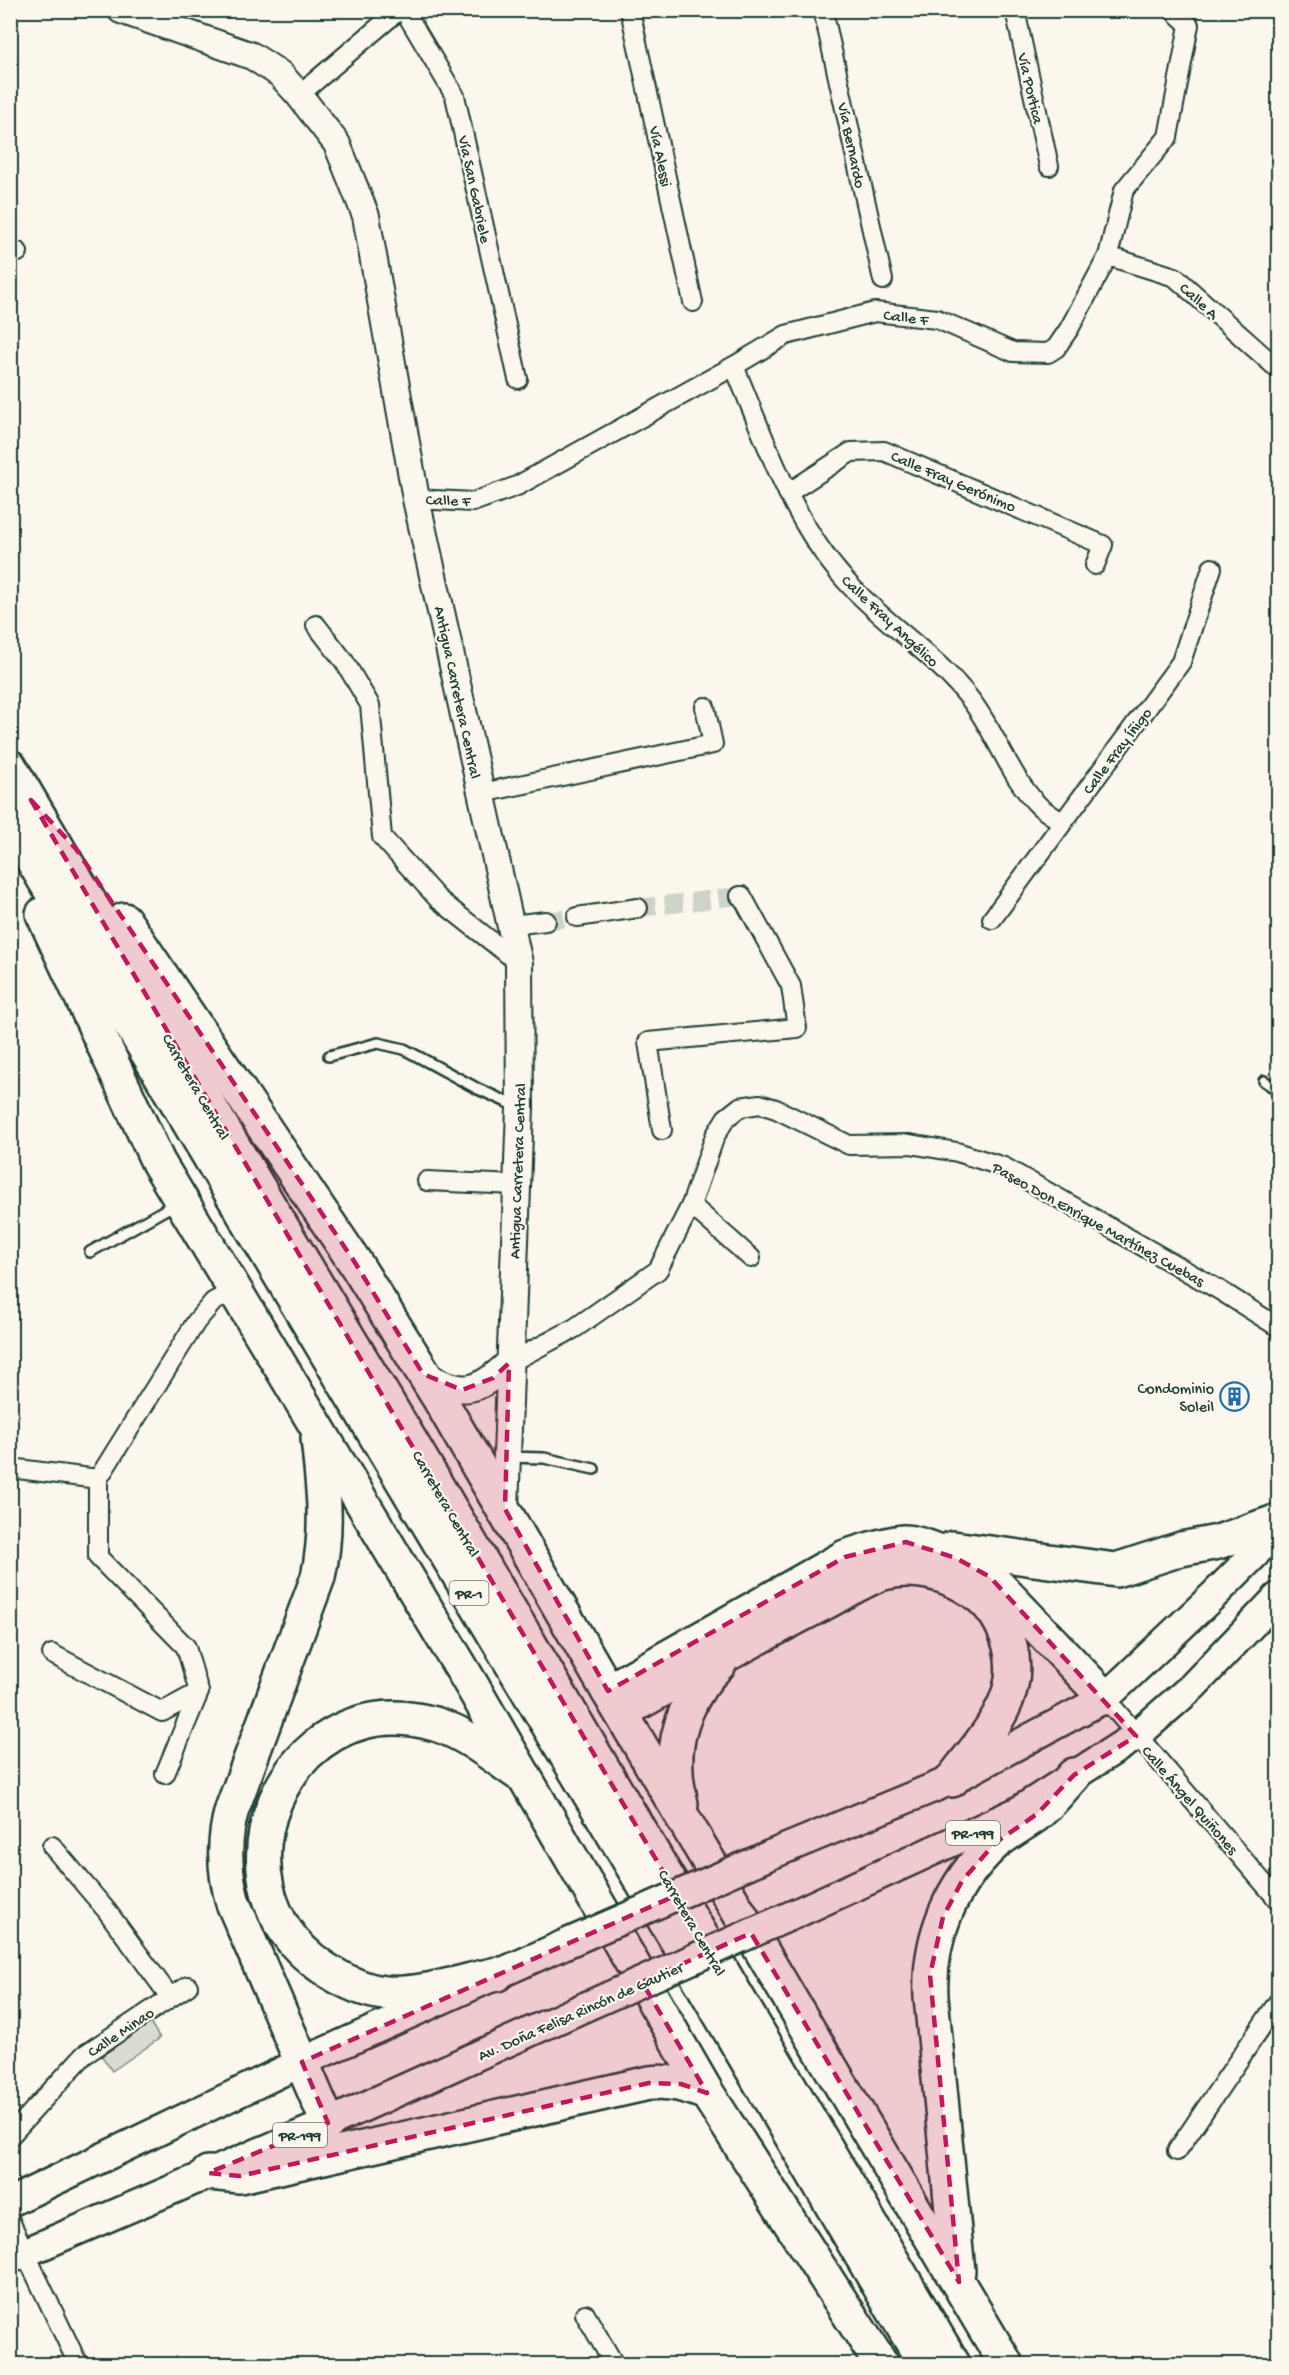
<svg xmlns="http://www.w3.org/2000/svg" width="1289" height="2375" font-family="'Gochi Hand',sans-serif">
  <style>
    .green { fill: #dbdcd1; stroke: #7d8c82; stroke-width: 1.5 }
    .lines { fill: none; stroke-linecap: round; stroke-linejoin: round }
    .street-tunnel { stroke: #cfd2c7; stroke-width: 18; stroke-dasharray: 18 9; stroke-linecap: butt }
    .lane-casing { stroke: #1f3d34; stroke-width: 14 }
    .street-casing { stroke: #1f3d34; stroke-width: 22 }
    .secondary-casing { stroke: #1f3d34; stroke-width: 30 }
    .primary-casing { stroke: #1f3d34; stroke-width: 33 }
    .highway-casing { stroke: #1f3d34; stroke-width: 38 }
    .lane { stroke: #fbf7ec; stroke-width: 9 }
    .street { stroke: #fbf7ec; stroke-width: 18 }
    .secondary { stroke: #fbf7ec; stroke-width: 26 }
    .primary { stroke: #fbf7ec; stroke-width: 28 }
    .highway { stroke: #fbf7ec; stroke-width: 33 }
    .primary-bridge-casing { stroke: #1f3d34; stroke-width: 33; stroke-linecap: butt }
    .primary-bridge { stroke: #fbf7ec; stroke-width: 28 }
    .marked { fill: #c2185b; fill-opacity: 0.2; stroke: #c2185b; stroke-width: 4.5; stroke-dasharray: 12 8; stroke-linejoin: round }
    .labels { text-anchor: middle; stroke-width: 4.5; stroke-linejoin: round; paint-order: stroke }
    .shield { fill: #fbf7ec; stroke: #61756b; stroke-width: 1.5 }
    .shield-label { font-size: 15px; font-weight: bold; fill: #1f3d34 }
    .street-label { font-size: 16px; fill: #1f3d34; stroke: #fbf7ec }
    .poi-label { font-size: 16px; fill: #1f3d34; stroke: #fbf7ec; text-anchor: end }
  </style>
  <rect width="100%" height="100%" fill="#fbf7ec"/>
  <filter id="ink" filterUnits="userSpaceOnUse"><feTurbulence type="fractalNoise" baseFrequency=".0167" numOctaves="2"/><feDisplacementMap in="SourceGraphic" scale="12" xChannelSelector="R" yChannelSelector="G"/><feConvolveMatrix kernelMatrix="1 2 1 2 8 2 1 2 1" color-interpolation-filters="sRGB"/></filter>
  <g filter="url(#ink)">
    <!-- green -->
    <polygon class="green" points="146,2016 160,2038 112,2071 97,2049"/>
    <g class="lines">
      <!-- street-tunnel -->
      <g class="street-tunnel">
        <polyline points="638,908 740,896"/>
        <polyline points="546,921 577,917"/>
      </g>
      <defs>
        <g id="lane">
          <polyline points="329,1056 378,1043 404,1049 478,1089 518,1107"/>
          <polyline points="1264,1081 1278,1090"/>
          <polyline points="90,1252 177,1203"/>
          <polyline points="507,1457 544,1458 594,1469"/>
        </g>
        <g id="street">
          <polyline points="404,10 455,96 518,379"/>
          <polyline points="630,10 693,302"/>
          <polyline points="823,10 883,280"/>
          <polyline points="1015,10 1049,166"/>
          <polyline points="299,95 399,10"/>
          <polyline points="10,253 18,252"/>
          <polyline points="1108,256 1175,277 1278,369"/>
          <path d="M734,366c31,73 57,154 111,214 38,43 89,73 125,119 26,33 39,77 69,107 7,6 15,11 23,16"/>
          <polyline points="788,493 851,452 884,451 1103,545 1095,565"/>
          <polyline points="416,499 473,502 517,486 734,366 786,335 875,312 937,319 1013,352 1048,353 1056,348 1069,329 1108,256 1124,190 1168,137 1189,25 1173,10"/>
          <polyline points="316,625 344,661 370,705 382,837 438,899 519,963"/>
          <polyline points="482,793 713,744 705,707"/>
          <polyline points="577,917 638,908"/>
          <polyline points="992,919 1181,662 1212,568"/>
          <polyline points="511,925 546,921"/>
          <polyline points="662,1130 648,1042 797,1028 791,986 742,896 740,896"/>
          <polyline points="427,1181 516,1185"/>
          <polyline points="691,1205 751,1258"/>
          <polyline points="509,1363 575,1328 658,1270 691,1205 715,1136 726,1118 740,1107 760,1104 776,1109 849,1145 910,1144 957,1152 1004,1167 1221,1291 1278,1327"/>
          <polyline points="10,1468 98,1479"/>
          <polyline points="52,1654 162,1712 199,1692"/>
          <polyline points="1105,1698 1278,1900"/>
          <polyline points="165,1774 199,1692 186,1647 98,1557 98,1479 196,1322 213,1302 235,1290"/>
          <polyline points="52,1846 107,1911 170,1997"/>
          <polyline points="10,2136 84,2055 188,1986"/>
          <polyline points="1177,2151 1278,2002"/>
          <polyline points="10,2221 78,2364"/>
          <polyline points="585,2314 614,2364"/>
        </g>
        <g id="secondary">
          <polyline points="121,10 252,56 280,74 299,95 337,144 366,216 416,499 519,963 520,1108 505,1509"/>
          <path d="M423,1374c41,21 51,21 86,-11"/>
        </g>
        <g id="primary">
          <polyline points="770,1855 952,1780 1105,1698 1215,1594 1255,1554 1278,1524"/>
          <polyline points="799,1912 1017,1812 1136,1736 1193,1686 1278,1597"/>
          <polyline points="10,2202 302,2062 563,1945"/>
          <polyline points="10,2259 328,2123 587,2006"/>
        </g>
        <g id="highway">
          <polyline points="10,767 226,1134 408,1437 953,2364"/>
          <polyline points="10,822 673,1934 925,2364"/>
          <polyline points="43,914 158,1162 471,1684 707,2093 881,2364"/>
          <polyline points="124,920 354,1261 439,1398 608,1691 1006,2364"/>
          <path d="M318,1438c5,50 11,89 0,139l-86,232c-9,31 -8,63 1,94l95,220"/>
          <polyline points="953,1548 1116,1570 1181,1549 1218,1542 1278,1521"/>
          <path d="M608,1691l237,-134c19,-6 38,-13 59,-15 17,-1 71,24 86,35l115,121"/>
          <path d="M622,1712c66,-37 133,-73 200,-108 17,-8 48,-29 66,-32 41,-8 93,12 113,51 34,65 -12,108 -49,157"/>
          <path d="M681,1804c-2,-11 -5,-22 -5,-33 -3,-39 15,-81 43,-107"/>
          <path d="M497,1974c-34,7 -78,22 -112,19 -23,-2 -45,-14 -63,-26 -121,-83 -38,-279 105,-245 34,7 63,32 91,51"/>
          <path d="M208,2173l32,3 409,-93c21,-3 38,3 58,10"/>
          <path d="M958,2271l-27,-274c-3,-59 20,-113 63,-153 13,-11 28,-19 42,-29 14,-11 26,-27 38,-40"/>
        </g>
      </defs>
      <!-- lane casing -->
      <use href="#lane" class="lane-casing"/>
      <!-- street casing -->
      <use href="#street" class="street-casing"/>
      <!-- secondary casing -->
      <use href="#secondary" class="secondary-casing"/>
      <!-- primary casing -->
      <use href="#primary" class="primary-casing"/>
      <!-- highway casing -->
      <use href="#highway" class="highway-casing"/>
      <!-- lane -->
      <use href="#lane" class="lane"/>
      <!-- street -->
      <use href="#street" class="street"/>
      <!-- secondary -->
      <use href="#secondary" class="secondary"/>
      <!-- primary -->
      <use href="#primary" class="primary"/>
      <!-- highway -->
      <use href="#highway" class="highway"/>
      <defs>
        <g id="primary-bridge">
          <polyline points="563,1945 770,1855"/>
          <polyline points="587,2006 799,1912"/>
        </g>
      </defs>
      <!-- primary-bridge casing -->
      <use href="#primary-bridge" class="primary-bridge-casing"/>
      <!-- primary-bridge -->
      <use href="#primary-bridge" class="primary-bridge"/>
    </g>
  </g>
  <!-- marked area -->
  <path class="marked" d="M31,800l45,49 278,412 69,113 39,16 31,-12 16,-15 -4,146 103,182 237,-134 61,-15 50,16 34,19 146,159 -62,39 -37,39 -42,29 -33,38 -19,36 -13,58 29,307 -208,-349 -109,49 65,111 -26,-9 -32,-1 -409,93 -32,-3 120,-50 -26,-61 375,-167z"/>
  <!-- icons -->
  <defs>
    <symbol id="building-ring" viewBox="-11 -11 22 22"><circle r="9.5" fill="#fbf7ec" stroke="#1f6fb2" stroke-width="1.5"/><path d="M-4-6H4V6H1V3H-1V6H-4ZM-2.5-4.3h1.7v1.8h-1.7ZM.8-4.3h1.7v1.8H.8ZM-2.5-1h1.7V.8h-1.7ZM.8-1h1.7V.8H.8Z" fill="#1f6fb2"/></symbol>
  </defs>
  <g fill-rule="evenodd">
    <use href="#building-ring" x="1218" y="1380" width="33" height="33"/>
  </g>
  <g class="labels">
    <!-- shield labels -->
    <g class="shield">
      <rect x="449.5" y="1581" width="39" height="24" rx="4.5"/>
      <rect x="946" y="1821" width="54" height="24" rx="4.5"/>
      <rect x="273" y="2123" width="54" height="24" rx="4.5"/>
    </g>
    <g class="shield-label">
      <text x="469" y="1598">PR-1</text>
      <text x="973" y="1838">PR-199</text>
      <text x="300" y="2140">PR-199</text>
    </g>
    <!-- street labels -->
    <g class="street-label">
      <text transform="translate(1032 88) rotate(77)" y="6">Vía Portica</text>
      <text transform="translate(853 145) rotate(78)" y="6">Vía Bernardo</text>
      <text transform="translate(662 156) rotate(78)" y="6">Vía Alessi</text>
      <text transform="translate(476 189) rotate(78)" y="6">Vía San Gabriele</text>
      <text transform="translate(1200 300) rotate(42)" y="6">Calle A</text>
      <text transform="translate(906 316) rotate(7)" y="6">Calle F</text>
      <text transform="translate(954 480) rotate(23)" y="6">Calle Fray Gerónimo</text>
      <text transform="translate(448 499) rotate(2)" y="6">Calle F</text>
      <text transform="translate(891 620) rotate(43)" y="6">Calle Fray Angélico</text>
      <text transform="translate(459 692) rotate(78)" y="6">Antigua Carretera Central</text>
      <text transform="translate(1116 750) rotate(-53)" y="6">Calle Fray Íñigo</text>
      <text transform="translate(197 1086) rotate(60)" y="6">Carretera Central</text>
      <text transform="translate(516 1171) rotate(-88)" y="6">Antigua Carretera Central</text>
      <text transform="translate(1099 1223) rotate(29)" y="6">Paseo Don Enrique Martínez Cuebas</text>
      <text transform="translate(447 1503) rotate(60)" y="6">Carretera Central</text>
      <text transform="translate(1191 1799) rotate(49)" y="6">Calle Ángel Quiñones</text>
      <text transform="translate(693 1922) rotate(60)" y="6">Carretera Central</text>
      <text transform="translate(580 2010) rotate(-24)" y="6">Av. Doña Felisa Rincón de Gautier</text>
      <text transform="translate(120 2031) rotate(-34)" y="6">Calle Minao</text>
    </g>
    <!-- poi labels -->
    <g class="poi-label">
      <text x="1214" y="1393">Condominio<tspan x="1214" dy="18">Soleil</tspan></text>
    </g>
  </g>
  <!-- margin -->
  <rect width="1289" height="2375" fill="none" stroke="#fbf7ec" stroke-width="36"/>
  <rect x="18" y="18" width="1253" height="2339" fill="none" stroke="#1f3d34" stroke-width="2" filter="url(#ink)"/>
</svg>
